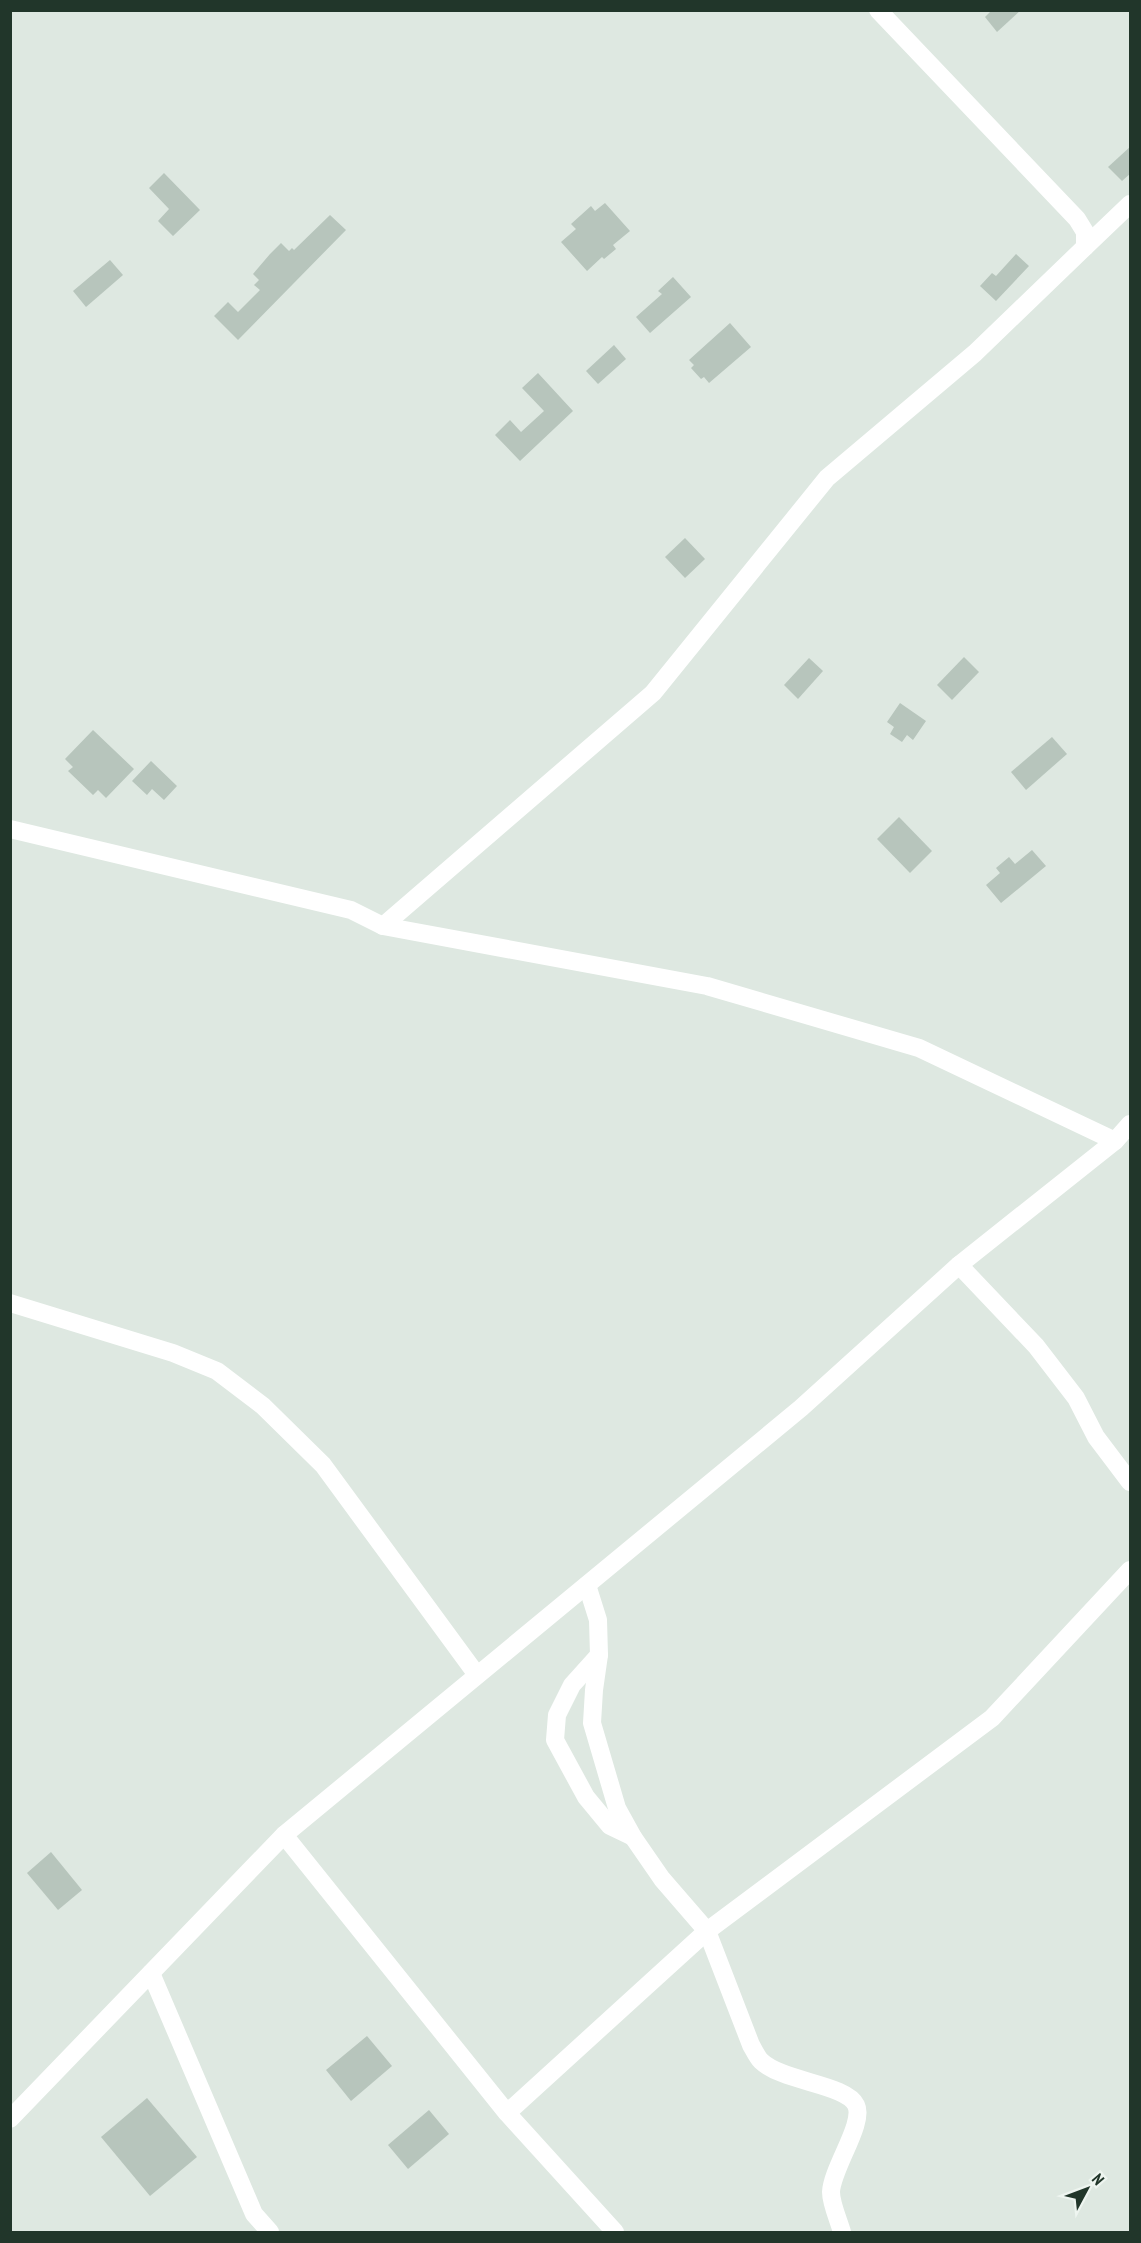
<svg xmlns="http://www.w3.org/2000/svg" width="1141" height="2243" font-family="'PT Sans Narrow',sans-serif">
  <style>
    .building { fill: #b7c5bc }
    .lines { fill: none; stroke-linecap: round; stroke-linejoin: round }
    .street { stroke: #fff; stroke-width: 18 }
  </style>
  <rect width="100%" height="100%" fill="#dee8e1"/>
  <!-- building -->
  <g class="building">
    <polygon points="992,10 1021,10 997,32 985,17"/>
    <polygon points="1131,146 1131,173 1122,181 1108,167"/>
    <polygon points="164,173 200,210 173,236 158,221 169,209 149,188"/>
    <polygon points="605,203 630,231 613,245 616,249 604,259 602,257 587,271 561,242 576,229 571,224 591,206 595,211"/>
    <polygon points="330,215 346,230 238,340 214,316 228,302 238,312 260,290 254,285 259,280 253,274 270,254 281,243 289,251 292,248 294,250"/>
    <polygon points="1016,254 1029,266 996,301 980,286 992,273 996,276"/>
    <polygon points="110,260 123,275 86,307 73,291"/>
    <polygon points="673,277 691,297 650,333 636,317 662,294 658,291"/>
    <polygon points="730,323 751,347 709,383 704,377 701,379 691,368 694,365 689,360"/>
    <polygon points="614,345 626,359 598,384 586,371"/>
    <polygon points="538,373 573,411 520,461 495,435 510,420 521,432 544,411 522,388"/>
    <polygon points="685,538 705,559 685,578 665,557"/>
    <polygon points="964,657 979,672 952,700 937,685"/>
    <polygon points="809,658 823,671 798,699 784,685"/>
    <polygon points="900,703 926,721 913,740 907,735 902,742 890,734 894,727 887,722"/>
    <polygon points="93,730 134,769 106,798 98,790 93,795 68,771 73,767 65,759"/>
    <polygon points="1052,737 1067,754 1026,790 1011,772"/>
    <polygon points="151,761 177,786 164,800 152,789 147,795 132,781"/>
    <polygon points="899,817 932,851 910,873 877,839"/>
    <polygon points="1032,850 1046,866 1001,903 986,885 1000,873 996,868 1009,857 1015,864"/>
    <polygon points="51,1852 82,1890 58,1910 27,1873"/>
    <polygon points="367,2036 392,2066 351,2101 326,2070"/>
    <polygon points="147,2098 197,2157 150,2196 101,2137"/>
    <polygon points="429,2110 449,2134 408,2169 388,2145"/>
  </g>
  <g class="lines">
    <!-- street -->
    <g class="street">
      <polyline points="1085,247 1130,204"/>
      <polyline points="10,829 351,910 383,926 707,986 919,1048 1115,1141"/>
      <polyline points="383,926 653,693 827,478 975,353 1085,247 1085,232 1077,219 878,10"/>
      <polyline points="959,1265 1036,1346 1076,1398 1096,1437 1130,1482"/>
      <polyline points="10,1303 173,1353 217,1371 263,1406 323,1465 477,1675"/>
      <path d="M587,1585l11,35 1,35 -5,35 -2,33 25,85 16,29 29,42 45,52 44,114c3,5 6,12 10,16 22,21 85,23 95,44 9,18 -24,63 -25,87 0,12 8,29 11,40"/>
      <polyline points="599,1655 572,1685 557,1715 555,1740 586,1797 610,1826 633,1837"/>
      <polyline points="284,1835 507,2113 615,2232"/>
      <polyline points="151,1973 254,2214 270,2232"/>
      <polyline points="507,2113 707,1931 992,1718 1130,1570"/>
      <polyline points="10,2119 284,1835 801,1408 959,1265 1115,1141 1130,1124"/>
    </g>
  </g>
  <!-- border -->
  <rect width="1141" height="2243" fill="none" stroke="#21362a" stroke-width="24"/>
  <!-- north arrow -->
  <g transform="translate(1087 2189) rotate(49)" stroke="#eef5f0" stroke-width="4.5" paint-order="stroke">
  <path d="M0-4.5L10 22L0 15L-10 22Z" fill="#21362a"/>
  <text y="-9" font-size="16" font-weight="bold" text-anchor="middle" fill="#21362a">N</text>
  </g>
</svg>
